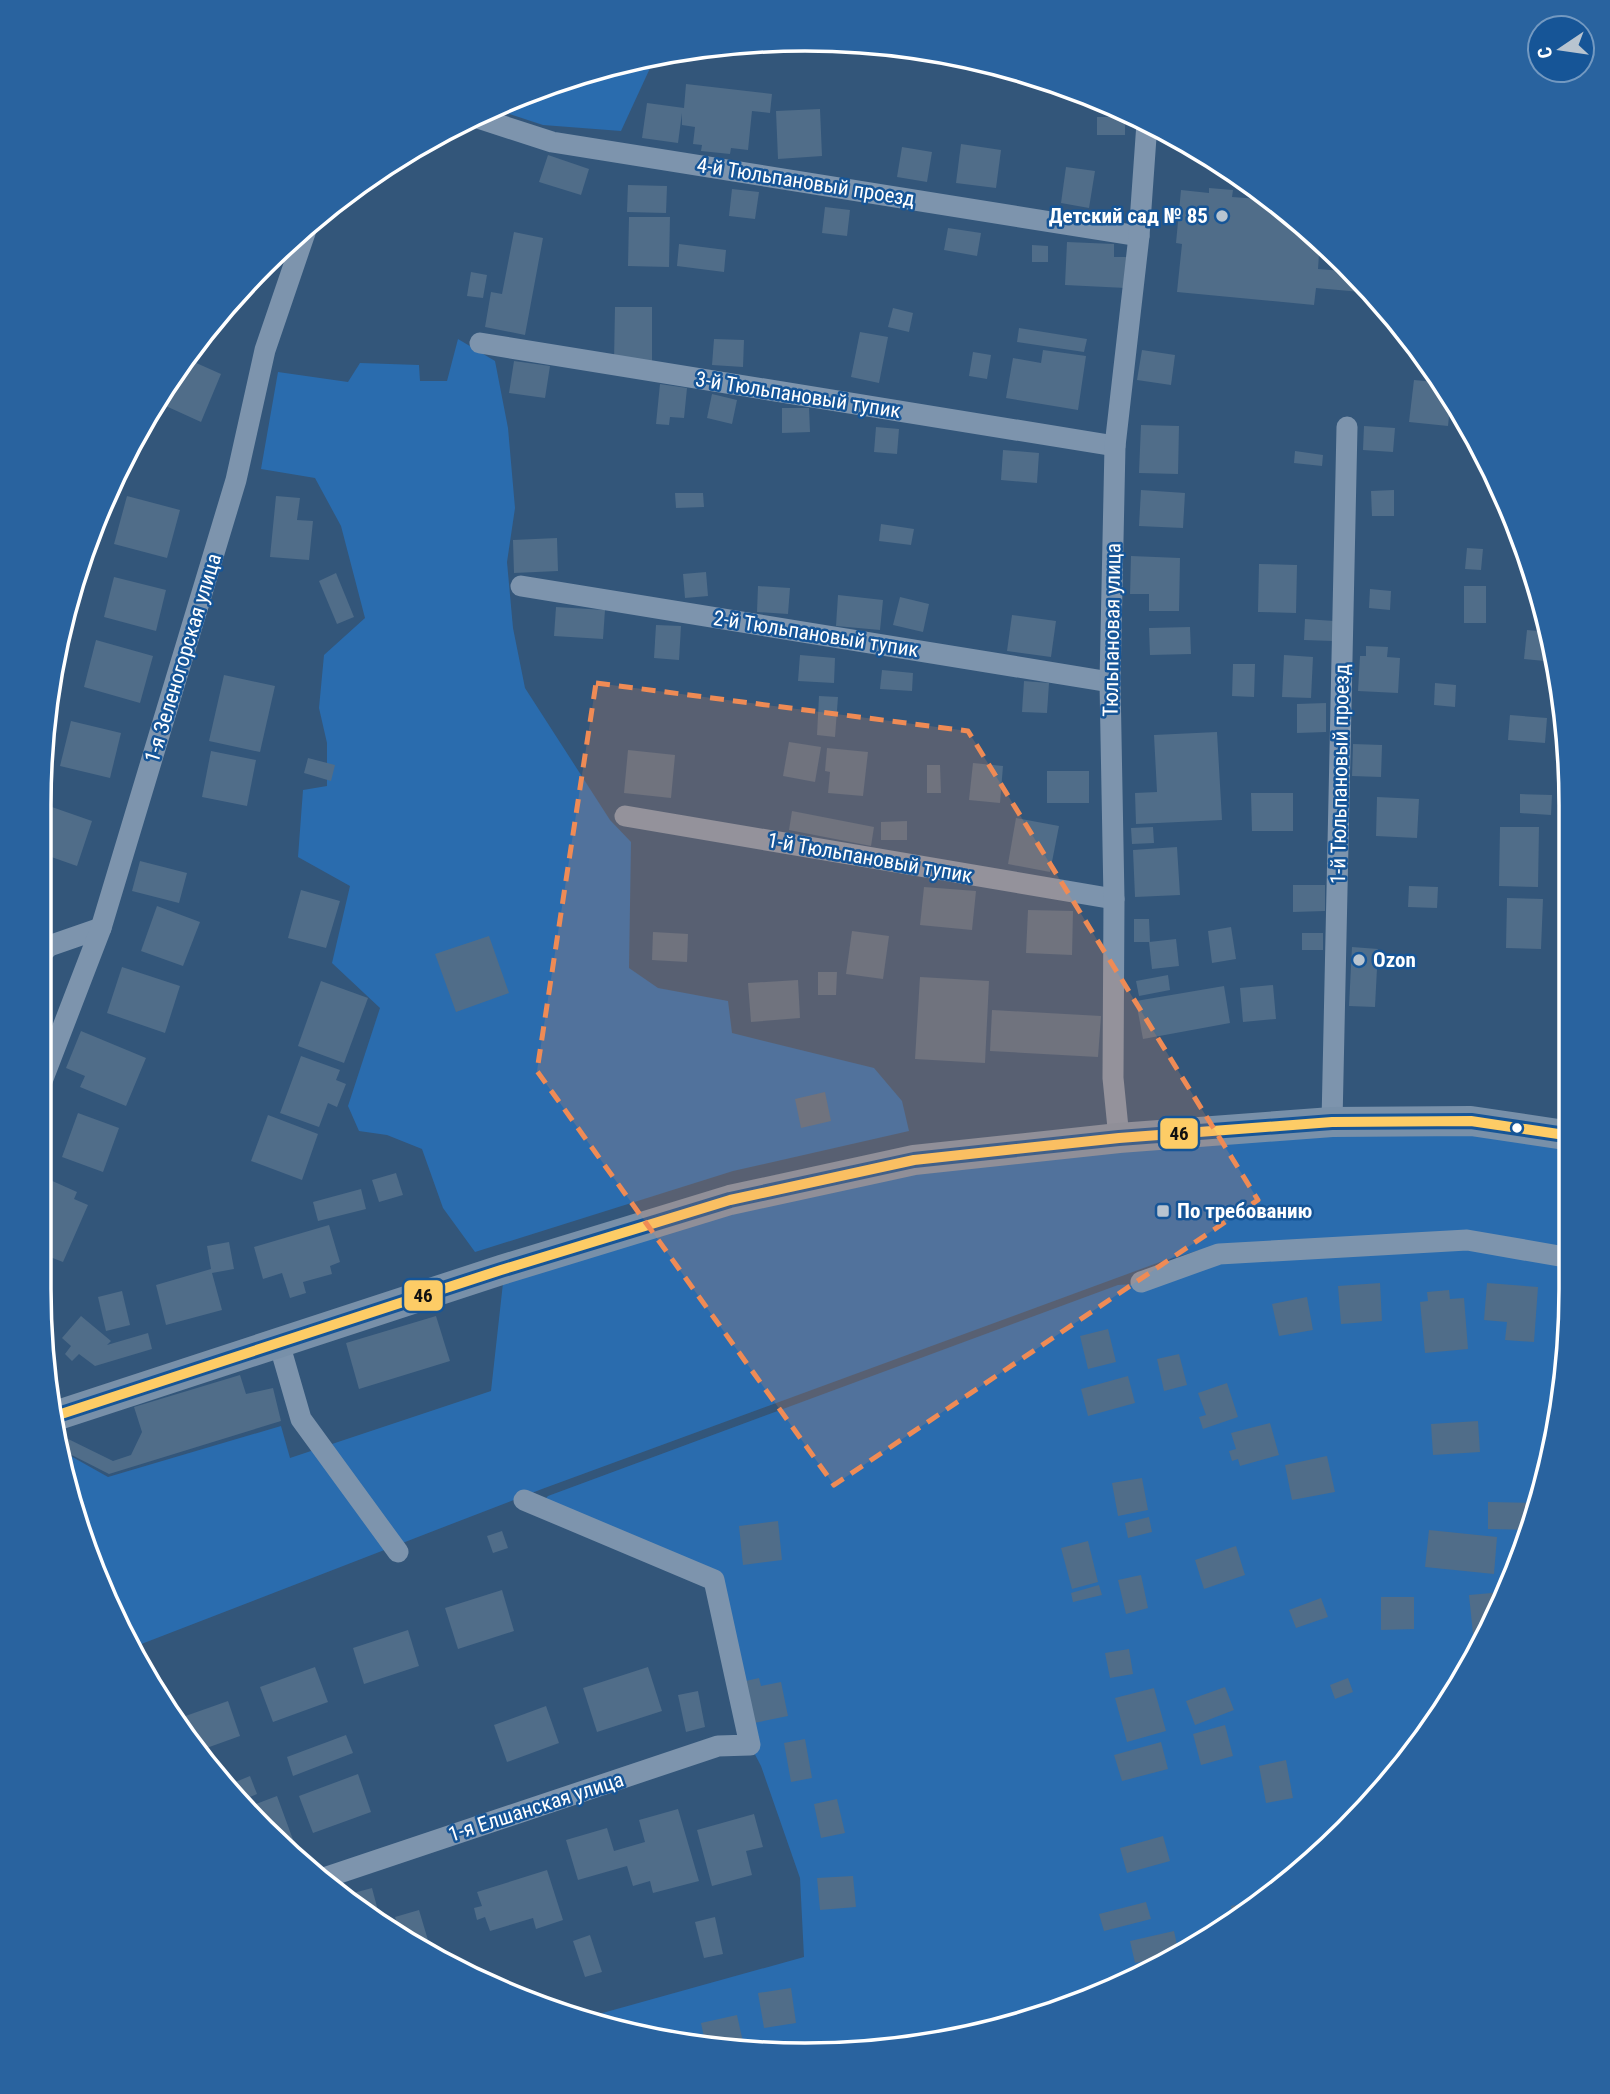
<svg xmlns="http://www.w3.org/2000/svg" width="1610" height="2094" font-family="'Roboto Condensed',sans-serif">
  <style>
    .green { fill: #2a6cae }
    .building { fill: #506d89 }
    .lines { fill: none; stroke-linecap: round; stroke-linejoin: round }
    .minor { stroke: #7d94ad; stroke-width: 21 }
    .secondary { stroke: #7890a9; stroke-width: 30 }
    .bus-1-casing { stroke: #165597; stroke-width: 16 }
    .bus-1 { stroke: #fdcc66; stroke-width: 10 }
    .marked { fill: #ef8b55; fill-opacity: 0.2; stroke: #ef8b55; stroke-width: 5; stroke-dasharray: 14 9; stroke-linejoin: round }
    .poi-dot { fill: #b8c4d0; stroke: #165597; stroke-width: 2.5 }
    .bus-dot { fill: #fff; stroke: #165597; stroke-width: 2.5 }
    .labels { text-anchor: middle; stroke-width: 5; stroke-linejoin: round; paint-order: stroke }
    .street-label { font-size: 21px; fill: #fff; stroke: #165597 }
    .poi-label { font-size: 21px; font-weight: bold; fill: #fff; stroke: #165597; text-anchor: start }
    .rim { fill: none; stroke: #fff; stroke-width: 3.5 }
    .line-badge { stroke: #165597; stroke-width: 2.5 }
    .pale-badge-label { font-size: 19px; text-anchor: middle; font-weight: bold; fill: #111 }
  </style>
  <rect width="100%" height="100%" fill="#33567a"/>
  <!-- green -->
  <g class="green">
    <polygon points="657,53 621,131 543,125 491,108 512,97"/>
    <polygon points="458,339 495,361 508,428 515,508 507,562 513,628 525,688 610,820 631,842 629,968 658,988 728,1001 732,1033 874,1068 902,1101 909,1131 733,1171 475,1252 443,1208 422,1149 387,1135 359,1131 348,1106 380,1008 332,963 350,886 298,857 303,790 327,786 327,743 319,708 324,655 365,618 341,526 315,478 261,469 278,372 348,382 360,363 419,365 420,381 447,381"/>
    <polygon points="1465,1131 1565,1149 1565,1248 1200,1250 1160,1262 542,1489 131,1648 65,1488 60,1450 108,1477 281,1426 290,1458 491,1391 503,1283 732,1214 916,1171 1082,1151 1330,1136"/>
    <polygon points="1466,1248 1565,1266 1565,1297 1557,1337 1550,1455 1531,1536 1443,1715 1347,1831 1231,1927 1099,1997 1004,2029 805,2055 607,2029 581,2019 804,1957 800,1878 761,1766 750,1745 714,1580 539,1506 548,1496 1118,1285 1151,1283 1223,1260"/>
  </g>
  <!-- building -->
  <g class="building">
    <polygon points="686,84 772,94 770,113 752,111 748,150 731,148 730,154 701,151 702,145 693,144 695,127 682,125 682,113 678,143 642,138 647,103 684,108"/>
    <polygon points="820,109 822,156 778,159 776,111"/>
    <rect x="1097" y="117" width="28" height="18"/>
    <polygon points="961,144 1001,150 996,188 956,183"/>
    <polygon points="902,147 932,152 927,182 897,177"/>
    <polygon points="548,155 589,169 581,195 539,182"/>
    <polygon points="1066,167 1095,171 1089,208 1061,203"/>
    <polygon points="628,185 667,186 666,213 627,212"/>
    <polygon points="1209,188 1233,190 1232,197 1260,199 1261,192 1330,249 1329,255 1319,254 1318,269 1355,272 1372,293 1316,288 1314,305 1177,292 1182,244 1176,243 1181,190 1209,193"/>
    <polygon points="732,189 759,192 755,219 729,216"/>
    <polygon points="825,207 850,210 847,236 822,233"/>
    <polygon points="629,217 670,217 669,267 628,266"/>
    <polygon points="948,228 981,233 977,256 944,250"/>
    <polygon points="514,232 543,238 525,335 485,327 491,292 502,294"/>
    <polygon points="1067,242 1114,244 1114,257 1127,257 1126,288 1065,285"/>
    <polygon points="679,244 726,250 724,272 677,266"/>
    <polygon points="1032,245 1048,246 1048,262 1032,262"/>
    <polygon points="471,272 487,275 483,298 467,296"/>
    <polygon points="1378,301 1390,316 1377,315"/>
    <polygon points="615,307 652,307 652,362 614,362"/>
    <polygon points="893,308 913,313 909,332 888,327"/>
    <polygon points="1019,328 1087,339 1084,352 1017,342"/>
    <polygon points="860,332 888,337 879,383 851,377"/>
    <polygon points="714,339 744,340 743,367 712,365"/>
    <polygon points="1043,350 1086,356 1078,410 1006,398 1013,358 1041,363"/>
    <polygon points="1142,350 1175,355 1171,385 1137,380"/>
    <polygon points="973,352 991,355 987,379 969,376"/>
    <polygon points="185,358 221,374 201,422 157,402"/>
    <polygon points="514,361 550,366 545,398 509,393"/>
    <polygon points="1414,380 1444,383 1451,397 1448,426 1409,422"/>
    <polygon points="660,384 687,388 684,418 670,417 669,425 656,424"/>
    <polygon points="712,394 737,400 732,424 707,418"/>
    <polygon points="782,408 809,408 810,432 782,433"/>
    <polygon points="1141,425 1179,426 1178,474 1139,473"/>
    <polygon points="1364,426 1395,428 1393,452 1363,450"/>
    <polygon points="876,427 899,429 897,454 874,452"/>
    <polygon points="1003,450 1039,453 1037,483 1001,480"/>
    <polygon points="1295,451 1323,455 1322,466 1294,463"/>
    <polygon points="1141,490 1185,493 1183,528 1139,526"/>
    <polygon points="1394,490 1394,516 1372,516 1371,491"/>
    <polygon points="675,493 703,493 704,507 676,508"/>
    <polygon points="127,496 180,510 167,558 114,544"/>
    <polygon points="276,496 300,498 297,520 313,521 309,560 270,557"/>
    <polygon points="881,524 914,529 911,545 879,541"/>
    <polygon points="557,538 558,571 514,573 513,540"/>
    <polygon points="1467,548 1483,549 1481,570 1465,569"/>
    <polygon points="1131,556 1180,558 1179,611 1149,611 1149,594 1130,594"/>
    <polygon points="1259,564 1297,565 1296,613 1258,612"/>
    <polygon points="706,572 708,596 685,598 683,574"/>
    <polygon points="336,573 354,617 337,624 319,581"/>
    <polygon points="114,577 166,590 156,631 104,617"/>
    <polygon points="758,586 790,588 788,614 757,612"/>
    <rect x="1464" y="586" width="22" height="37"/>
    <polygon points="1370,589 1391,591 1390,610 1369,608"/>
    <polygon points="838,595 883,600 880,630 836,626"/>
    <polygon points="900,597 929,604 923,632 893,625"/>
    <polygon points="556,607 605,610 603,639 554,636"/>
    <polygon points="1012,615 1056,621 1051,657 1007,651"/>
    <polygon points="1305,619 1334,621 1333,641 1304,640"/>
    <polygon points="656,625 681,626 679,660 654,658"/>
    <polygon points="1190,627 1191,654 1150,655 1149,628"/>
    <polygon points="1527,630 1548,632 1555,662 1524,659"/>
    <polygon points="96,640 153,656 140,703 84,687"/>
    <polygon points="1366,646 1388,647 1387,657 1400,658 1398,693 1358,691 1360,656 1366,656"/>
    <polygon points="800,655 835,658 834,683 798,681"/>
    <polygon points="1284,655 1313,657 1311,698 1282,697"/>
    <polygon points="1233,664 1255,664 1254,697 1232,696"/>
    <polygon points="882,670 913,673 912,691 880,689"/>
    <polygon points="224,675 275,686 260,752 209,741"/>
    <polygon points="1024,681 1049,683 1047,713 1022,712"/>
    <polygon points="1435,683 1456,685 1455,707 1434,705"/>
    <polygon points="819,696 838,697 835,737 817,735"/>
    <polygon points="1326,703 1326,732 1297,733 1297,704"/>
    <polygon points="1510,715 1547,718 1545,743 1508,740"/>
    <polygon points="71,721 121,733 110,778 60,766"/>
    <polygon points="1217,732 1222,820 1136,824 1135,793 1157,792 1154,735"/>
    <polygon points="789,742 821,747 815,782 783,776"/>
    <polygon points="1353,744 1382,745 1381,777 1352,776"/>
    <polygon points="827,748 868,752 863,796 828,793 830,772 825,771"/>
    <polygon points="628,750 675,755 671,798 624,793"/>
    <polygon points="211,751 256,760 247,806 202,797"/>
    <polygon points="308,758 335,765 331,781 304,773"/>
    <polygon points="973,763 1003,766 1000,803 969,800"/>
    <polygon points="927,765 940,765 941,793 927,793"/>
    <rect x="1047" y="771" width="42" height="32"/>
    <polygon points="1251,793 1293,793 1293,831 1252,831"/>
    <polygon points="1520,794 1552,795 1551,815 1520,813"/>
    <polygon points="1377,797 1419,799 1417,838 1376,836"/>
    <polygon points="49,806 92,821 77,866 40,853 40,834"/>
    <polygon points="792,811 874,827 871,846 789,830"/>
    <polygon points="1016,818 1059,826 1050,872 1008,864"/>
    <polygon points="907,821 907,840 881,840 881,822"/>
    <polygon points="1153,827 1154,843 1132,844 1131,828"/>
    <polygon points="1500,827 1539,827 1538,887 1499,886"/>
    <polygon points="1177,847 1180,895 1135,897 1133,850"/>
    <polygon points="140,861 187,873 179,903 132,891"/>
    <polygon points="1293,885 1325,885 1325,911 1293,912"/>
    <polygon points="1409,886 1438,887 1437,908 1408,907"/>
    <polygon points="924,887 976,891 972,930 920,925"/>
    <polygon points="301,890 340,901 326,948 288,938"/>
    <polygon points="1507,898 1543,899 1541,949 1506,948"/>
    <polygon points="157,906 200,922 183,966 141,951"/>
    <polygon points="1028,910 1073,911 1072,955 1026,953"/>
    <polygon points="1134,919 1149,919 1150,942 1134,942"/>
    <polygon points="1231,927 1236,959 1212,963 1208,931"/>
    <polygon points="852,931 889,936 883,979 846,974"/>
    <polygon points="653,932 688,934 687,962 652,960"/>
    <rect x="1302" y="933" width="21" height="17"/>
    <polygon points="489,936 509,993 456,1012 435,954"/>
    <polygon points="1176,939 1179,966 1152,969 1149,942"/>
    <polygon points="1352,947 1378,949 1375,1007 1349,1006"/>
    <polygon points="122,967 180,986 165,1033 107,1013"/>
    <polygon points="818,972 837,972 836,995 818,995"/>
    <polygon points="1168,975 1170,990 1139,996 1136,981"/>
    <polygon points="920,977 989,981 985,1063 915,1059"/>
    <polygon points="798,980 800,1018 751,1022 748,983"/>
    <polygon points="321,981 368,998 344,1063 298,1046"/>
    <polygon points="1273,985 1276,1019 1243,1022 1240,988"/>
    <polygon points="1224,986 1230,1023 1143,1039 1136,1001"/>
    <polygon points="992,1010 1101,1016 1098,1057 990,1051"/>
    <polygon points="81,1031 146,1058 126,1106 80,1087 85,1076 66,1068"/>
    <polygon points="301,1056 340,1070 336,1080 346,1084 337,1107 328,1103 319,1127 280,1113"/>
    <polygon points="825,1092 831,1121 801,1128 795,1099"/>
    <polygon points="78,1113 119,1128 103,1172 62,1157"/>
    <polygon points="268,1115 318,1134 302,1180 251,1161"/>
    <polygon points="396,1173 403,1195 379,1202 372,1180"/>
    <polygon points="39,1175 77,1192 74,1199 88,1205 63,1262 50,1257 46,1265 39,1262"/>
    <polygon points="361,1189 366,1209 318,1221 313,1202"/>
    <polygon points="329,1225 340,1262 330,1266 332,1274 303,1282 306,1293 290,1298 282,1273 263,1279 254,1247"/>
    <polygon points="229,1242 234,1269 212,1273 222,1310 166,1325 156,1285 211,1269 207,1246"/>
    <polygon points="1380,1283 1382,1321 1341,1324 1338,1286"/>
    <polygon points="1487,1283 1538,1287 1534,1342 1505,1340 1507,1322 1484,1320"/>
    <polygon points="1449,1290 1450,1299 1464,1298 1468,1349 1425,1353 1420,1302 1428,1301 1427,1292"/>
    <polygon points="122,1291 130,1325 106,1331 98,1297"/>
    <polygon points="1307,1297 1313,1330 1279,1336 1272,1304"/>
    <polygon points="81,1316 111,1341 107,1345 148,1333 152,1349 95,1366 79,1354 72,1361 65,1354 71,1346 62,1338"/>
    <polygon points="436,1316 450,1361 359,1389 346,1343"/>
    <polygon points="1108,1329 1116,1362 1088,1369 1080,1336"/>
    <polygon points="1179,1354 1187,1385 1164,1391 1157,1359"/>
    <polygon points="240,1375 246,1394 273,1388 281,1421 109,1474 60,1449 58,1434 113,1461 131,1455 142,1432 134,1407"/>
    <polygon points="1128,1376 1135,1403 1088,1416 1081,1389"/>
    <polygon points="1227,1383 1238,1417 1203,1429 1199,1417 1206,1415 1198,1393"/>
    <polygon points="1478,1421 1480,1452 1433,1455 1431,1424"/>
    <polygon points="1270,1423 1279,1455 1240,1466 1238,1459 1232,1461 1229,1451 1236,1449 1231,1433"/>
    <polygon points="1327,1456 1335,1492 1292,1500 1285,1465"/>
    <polygon points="1142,1478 1148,1510 1118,1516 1112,1483"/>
    <polygon points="1488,1502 1533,1503 1532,1530 1488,1529"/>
    <polygon points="1149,1517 1152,1532 1128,1538 1125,1523"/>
    <polygon points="778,1521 782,1560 743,1565 739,1526"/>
    <polygon points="1429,1530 1497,1537 1494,1574 1425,1567"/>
    <polygon points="502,1531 508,1548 493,1553 487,1536"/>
    <polygon points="1088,1541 1098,1582 1072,1589 1061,1548"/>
    <polygon points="1236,1546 1245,1575 1204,1589 1195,1560"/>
    <polygon points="1141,1575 1148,1608 1126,1614 1118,1580"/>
    <polygon points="1099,1585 1102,1595 1073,1602 1071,1593"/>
    <polygon points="502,1590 514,1631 458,1649 445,1608"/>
    <polygon points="1503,1592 1483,1633 1473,1634 1469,1595"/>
    <polygon points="1381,1597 1414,1597 1414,1629 1381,1630"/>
    <polygon points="1321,1598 1328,1617 1296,1628 1289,1610"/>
    <polygon points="408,1630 419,1666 364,1684 353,1648"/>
    <polygon points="1129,1649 1133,1674 1110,1678 1105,1653"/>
    <polygon points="315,1667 328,1702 273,1722 260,1687"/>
    <polygon points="648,1667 662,1711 597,1732 583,1688"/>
    <polygon points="759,1678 761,1686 781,1682 788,1716 749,1724 741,1682"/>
    <polygon points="1348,1678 1353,1692 1335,1699 1330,1685"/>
    <polygon points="1225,1687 1234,1710 1195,1725 1186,1701"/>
    <polygon points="1154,1688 1166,1731 1127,1742 1115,1698"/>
    <polygon points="698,1691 705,1727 686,1732 678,1695"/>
    <polygon points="228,1701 240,1736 201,1750 177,1719"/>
    <polygon points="546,1706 559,1743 507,1762 494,1725"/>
    <polygon points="1225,1725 1233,1756 1201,1765 1193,1734"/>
    <polygon points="346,1735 353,1753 293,1776 287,1757"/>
    <polygon points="805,1739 812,1778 791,1782 784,1743"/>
    <polygon points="1161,1742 1168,1769 1122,1781 1114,1755"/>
    <polygon points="1286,1760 1293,1798 1266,1803 1259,1766"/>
    <polygon points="358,1774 371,1812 313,1833 299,1796"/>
    <polygon points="250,1776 257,1794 240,1801 228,1785"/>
    <polygon points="277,1796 299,1856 297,1857 263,1831 251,1816 257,1813 253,1805"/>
    <polygon points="837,1799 845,1833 821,1838 814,1804"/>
    <polygon points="678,1809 699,1881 653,1893 650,1881 633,1886 627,1866 578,1880 566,1840 607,1828 614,1851 645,1842 639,1820"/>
    <polygon points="754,1814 763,1847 746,1851 752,1875 712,1886 697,1830"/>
    <polygon points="1163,1836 1170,1861 1127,1873 1120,1848"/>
    <polygon points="547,1870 563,1920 536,1929 533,1918 490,1931 485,1917 477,1920 474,1908 482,1906 477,1892"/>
    <polygon points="853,1876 856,1907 820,1910 817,1878"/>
    <polygon points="372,1888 377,1907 366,1910 346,1895"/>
    <polygon points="1146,1902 1151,1919 1104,1931 1099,1914"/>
    <polygon points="1252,1902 1253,1908 1234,1924 1231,1906"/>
    <polygon points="419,1910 433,1957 422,1953 401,1937 395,1917"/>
    <polygon points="715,1917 723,1954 704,1958 695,1922"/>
    <polygon points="1174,1931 1179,1954 1135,1963 1130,1941"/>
    <polygon points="590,1935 602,1972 585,1977 573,1941"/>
    <polygon points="791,1988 796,2023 764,2028 758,1993"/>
    <polygon points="737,2015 743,2042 728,2045 705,2042 701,2023"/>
  </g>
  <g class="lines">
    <!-- minor -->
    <g class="minor">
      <polyline points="475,117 552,142 1139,236"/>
      <polyline points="480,343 1115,446"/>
      <polyline points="521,586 1110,682"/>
      <polyline points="625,816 1114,899"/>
      <polyline points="40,955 49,946 101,928"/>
      <polyline points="39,1089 101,928 236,480 265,350 309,221"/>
      <polyline points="1332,1122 1347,427"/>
      <polyline points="1119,1138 1113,1078 1114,899 1110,682 1115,446 1139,236 1147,123"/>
      <polyline points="1141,1282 1219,1254 1467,1240 1565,1257"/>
      <polyline points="279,1343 301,1419 398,1552"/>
      <polyline points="324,1878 718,1746 750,1745 714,1580 524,1500"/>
    </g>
    <!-- secondary -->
    <polyline class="secondary" points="55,1416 501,1270 730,1200 914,1160 1119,1138 1332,1122 1471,1121 1565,1135"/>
    <defs>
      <polyline id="bus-1" points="55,1416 501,1270 730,1200 914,1160 1119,1138 1332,1122 1471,1121 1565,1135"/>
    </defs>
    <!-- bus-1 casing -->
    <use href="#bus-1" class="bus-1-casing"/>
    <!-- bus-1 -->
    <use href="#bus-1" class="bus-1"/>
  </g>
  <!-- marked area -->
  <path class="marked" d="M596,683l372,48 290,469 -424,285 -297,-414z"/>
  <!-- markers -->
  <g class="poi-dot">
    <circle cx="1222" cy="216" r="7"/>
    <circle cx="1359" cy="960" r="7"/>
    <rect x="1156" y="1204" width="14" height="14" rx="3.5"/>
  </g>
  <circle class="bus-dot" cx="1517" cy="1128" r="6"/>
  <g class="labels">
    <!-- street labels -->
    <g class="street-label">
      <text transform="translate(806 182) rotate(9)" y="7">4-й Тюльпановый проезд</text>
      <text transform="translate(798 395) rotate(9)" y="7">3-й Тюльпановый тупик</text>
      <text transform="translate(1112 630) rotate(-89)" y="7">Тюльпановая улица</text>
      <text transform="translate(816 634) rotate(9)" y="7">2-й Тюльпановый тупик</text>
      <text transform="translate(183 658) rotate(-73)" y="7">1-я Зеленогорская улица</text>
      <text transform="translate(1340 774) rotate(-89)" y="7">1-й Тюльпановый проезд</text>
      <text transform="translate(870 858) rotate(10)" y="7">1-й Тюльпановый тупик</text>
      <text transform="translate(536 1807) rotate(-18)" y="7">1-я Елшанская улица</text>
    </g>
    <!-- poi labels -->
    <g class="poi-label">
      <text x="1208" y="223" text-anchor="end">Детский сад № 85</text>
      <text x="1373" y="967">Ozon</text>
      <text x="1177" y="1218">По требованию</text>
    </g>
  </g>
  <!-- crop -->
  <path d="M0 0H1610V2094H0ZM805 51H805A754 754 0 0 1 1559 805V1289A754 754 0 0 1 805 2043H805A754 754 0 0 1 51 1289V805A754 754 0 0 1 805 51Z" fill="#29639f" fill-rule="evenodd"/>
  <path class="rim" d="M805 51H805A754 754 0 0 1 1559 805V1289A754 754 0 0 1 805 2043H805A754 754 0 0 1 51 1289V805A754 754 0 0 1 805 51Z"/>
  <g class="line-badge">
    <rect x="1159" y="1117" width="40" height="33" rx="7" fill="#fdcc66"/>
    <rect x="403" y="1279" width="41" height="33" rx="7" fill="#fdcc66"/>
  </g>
  <g class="pale-badge-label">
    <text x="1179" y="1140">46</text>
    <text x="423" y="1302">46</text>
  </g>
  <!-- north arrow -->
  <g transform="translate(1561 49) rotate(257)"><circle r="33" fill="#165597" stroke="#7399c1" stroke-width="2"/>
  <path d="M0-5L12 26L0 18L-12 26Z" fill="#b8c4d0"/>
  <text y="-10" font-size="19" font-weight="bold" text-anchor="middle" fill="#ffffff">С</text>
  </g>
</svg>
